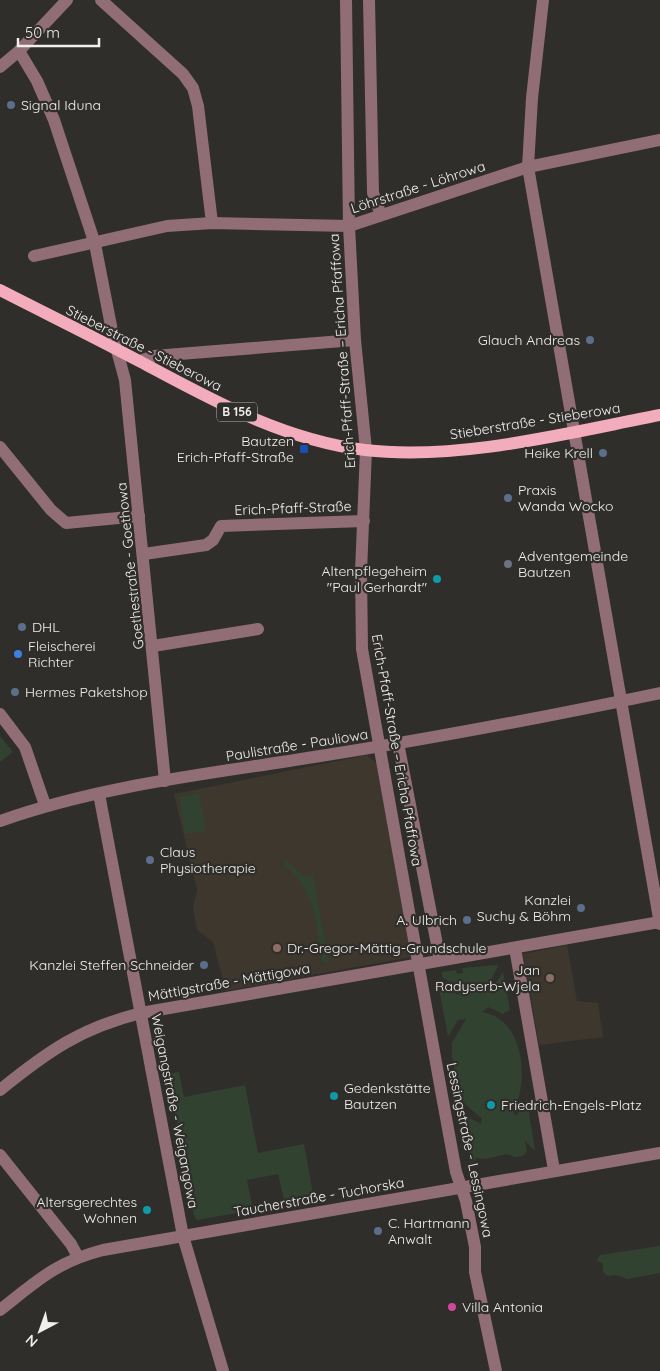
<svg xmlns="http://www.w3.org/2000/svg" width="660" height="1371" font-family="Quicksand,sans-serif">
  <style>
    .built { fill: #3d372e }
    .green { fill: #314231 }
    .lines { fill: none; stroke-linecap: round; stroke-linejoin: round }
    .minor { stroke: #916e75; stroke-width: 12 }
    .major { stroke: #f3acbc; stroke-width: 12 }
    .service-dot { fill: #5c6f8a; stroke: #302e2a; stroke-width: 2 }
    .transit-dot { fill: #1a4fb4; stroke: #302e2a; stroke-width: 2 }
    .worship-dot { fill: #6b7280; stroke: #302e2a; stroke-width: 2 }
    .culture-dot { fill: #0f9aa8; stroke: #302e2a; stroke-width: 2 }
    .shop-dot { fill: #3f7fe0; stroke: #302e2a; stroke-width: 2 }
    .education-dot { fill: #8d6e63; stroke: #302e2a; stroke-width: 2 }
    .hotel-dot { fill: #d1479c; stroke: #302e2a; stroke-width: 2 }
    .labels { text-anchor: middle; stroke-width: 4.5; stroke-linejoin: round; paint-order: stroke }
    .shield { fill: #302e2a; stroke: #b6b5b2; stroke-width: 1 }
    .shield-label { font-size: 12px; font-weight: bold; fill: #f0efec }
    .poi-label { font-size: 14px; fill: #f0efec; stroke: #302e2a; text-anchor: start }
    .street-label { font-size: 14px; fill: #f0efec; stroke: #302e2a }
  </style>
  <rect width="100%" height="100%" fill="#302e2a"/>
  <!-- built -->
  <g class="built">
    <polygon points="367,755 377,764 411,957 226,991 213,942 197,930 193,907 197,890 174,794"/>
    <polygon points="567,945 577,1001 598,1003 603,1037 539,1045 523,954"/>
  </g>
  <!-- green -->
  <g class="green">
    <polygon points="0,736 13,752 0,762"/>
    <polygon points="199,794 206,831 185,834 179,797"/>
    <path d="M286,860l18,17 9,-2 16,87 -6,1c-8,-40 -6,-72 -40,-99z"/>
    <path d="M497,965l1,1 -7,14 4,4 8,-12 7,38 -7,4 -15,-7 -6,5c42,6 48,69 31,100l3,4 11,-17 8,52 -10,-10 2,11 -4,4 -8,1 -8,-3 -21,5 -10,-1 -5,7 -8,-42 7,-5 11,6 1,-5 -18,-16 -5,-10 -7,-37v-13l14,-24 -8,1 -10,17 -10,-54 2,-2 18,14 4,-5 -20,-13v-5l14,-2 1,4 6,-1 -1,-5z"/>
    <polygon points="179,1072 184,1097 245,1085 258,1153 304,1144 314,1199 285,1204 278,1174 247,1180 253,1210 197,1220 194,1216 168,1074"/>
    <polygon points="660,1246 660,1273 627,1279 616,1275 608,1276 603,1272 603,1264 597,1260 600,1255"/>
  </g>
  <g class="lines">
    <!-- minor -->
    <g class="minor">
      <polyline points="101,0 183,74 193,88 198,106 212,223"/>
      <polyline points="346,0 349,226 355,340 366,450 361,572 362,649 442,1096 456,1172 466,1201 475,1247 475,1272 496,1371"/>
      <polyline points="369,0 373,193 381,215"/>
      <polyline points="543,0 532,98 528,167 660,924"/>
      <polyline points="19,51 37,81 54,120 95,244 113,336 125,380 165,781"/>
      <polyline points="0,67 19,51 67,0"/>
      <polyline points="34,256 167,226 212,223 349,226 528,167 660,140"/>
      <polyline points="140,361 154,356 355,340"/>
      <polyline points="0,447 51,510 66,523 139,516"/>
      <polyline points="144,554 206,545 213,540 221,526 364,521"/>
      <polyline points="153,646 258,629"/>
      <polyline points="0,714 25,747 45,805"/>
      <polyline points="398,743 440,960"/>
      <polyline points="99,794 183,1236 223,1371"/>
      <path d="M0,821c101,-36 209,-47 314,-64 116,-18 231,-40 346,-64"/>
      <polyline points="515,948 554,1170"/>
      <path d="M0,1090c48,-39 81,-62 141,-77l519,-91"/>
      <polyline points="0,1155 71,1244 78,1257"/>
      <path d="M0,1310c37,-29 56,-48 103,-60l557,-97"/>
    </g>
    <!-- major -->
    <path class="major" d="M0,290c47,24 94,47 141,72 71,38 142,78 224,88 94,11 202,-17 295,-35"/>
  </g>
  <!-- markers -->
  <g class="service-dot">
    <circle cx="11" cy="105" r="5"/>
    <circle cx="590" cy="340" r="5"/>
    <circle cx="603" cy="453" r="5"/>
    <circle cx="508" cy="498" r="5"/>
    <circle cx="22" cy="627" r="5"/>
    <circle cx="15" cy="692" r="5"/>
    <circle cx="150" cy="860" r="5"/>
    <circle cx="581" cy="908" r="5"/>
    <circle cx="467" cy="920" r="5"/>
    <circle cx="204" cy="965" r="5"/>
    <circle cx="378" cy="1231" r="5"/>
  </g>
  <rect class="transit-dot" x="299" y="444" width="10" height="10" rx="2.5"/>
  <circle class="worship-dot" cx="508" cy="564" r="5"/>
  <g class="culture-dot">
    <circle cx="437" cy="579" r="5"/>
    <circle cx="334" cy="1096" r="5"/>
    <circle cx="491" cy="1105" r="5"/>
    <circle cx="147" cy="1210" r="5"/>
  </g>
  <circle class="shop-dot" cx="18" cy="654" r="5"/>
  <g class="education-dot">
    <circle cx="277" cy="948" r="5"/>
    <circle cx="550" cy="978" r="5"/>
  </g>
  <circle class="hotel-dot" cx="452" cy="1307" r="5"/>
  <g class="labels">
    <!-- shield labels -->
    <rect class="shield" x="217" y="402.5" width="40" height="19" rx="4"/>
    <g class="shield-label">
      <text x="237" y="416">B 156</text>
    </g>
    <!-- poi labels -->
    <g class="poi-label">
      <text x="21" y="110">Signal Iduna</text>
      <text x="580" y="345" text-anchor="end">Glauch Andreas</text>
      <text x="294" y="446" text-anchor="end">Bautzen<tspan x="294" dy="16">Erich-Pfaff-Straße</tspan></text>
      <text x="593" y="458" text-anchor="end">Heike Krell</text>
      <text x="518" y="495">Praxis<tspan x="518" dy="16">Wanda Wocko</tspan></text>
      <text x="518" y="561">Adventgemeinde<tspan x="518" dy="16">Bautzen</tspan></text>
      <text x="427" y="576" text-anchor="end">Altenpflegeheim<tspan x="427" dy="16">"Paul Gerhardt"</tspan></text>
      <text x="32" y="632">DHL</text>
      <text x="28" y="651">Fleischerei<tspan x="28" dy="16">Richter</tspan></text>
      <text x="25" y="697">Hermes Paketshop</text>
      <text x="160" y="857">Claus<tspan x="160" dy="16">Physiotherapie</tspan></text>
      <text x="571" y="905" text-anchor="end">Kanzlei<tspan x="571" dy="16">Suchy &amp; Böhm</tspan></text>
      <text x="457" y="925" text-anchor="end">A. Ulbrich</text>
      <text x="287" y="953">Dr.-Gregor-Mättig-Grundschule</text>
      <text x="194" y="970" text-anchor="end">Kanzlei Steffen Schneider</text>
      <text x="540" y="975" text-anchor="end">Jan<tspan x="540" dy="16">Radyserb-Wjela</tspan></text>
      <text x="344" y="1093">Gedenkstätte<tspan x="344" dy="16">Bautzen</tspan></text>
      <text x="501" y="1110">Friedrich-Engels-Platz</text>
      <text x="137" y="1207" text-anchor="end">Altersgerechtes<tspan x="137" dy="16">Wohnen</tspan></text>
      <text x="388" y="1228">C. Hartmann<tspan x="388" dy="16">Anwalt</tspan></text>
      <text x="462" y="1312">Villa Antonia</text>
    </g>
    <!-- street labels -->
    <g class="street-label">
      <text transform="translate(418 187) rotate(-18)" y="5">Löhrstraße - Löhrowa</text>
      <text transform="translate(144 348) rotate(27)" y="5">Stieberstraße - Stieberowa</text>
      <text transform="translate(342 351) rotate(-94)" y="5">Erich-Pfaff-Straße – Ericha Pfaffowa</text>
      <text transform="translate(535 421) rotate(-9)" y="5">Stieberstraße - Stieberowa</text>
      <text transform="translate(293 508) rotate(-2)" y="5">Erich-Pfaff-Straße</text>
      <text transform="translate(130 566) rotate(-96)" y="5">Goethestraße - Goethowa</text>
      <text transform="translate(297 745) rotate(-9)" y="5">Paulistraße - Pauliowa</text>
      <text transform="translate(397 750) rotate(80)" y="5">Erich-Pfaff-Straße – Ericha Pfaffowa</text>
      <text transform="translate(229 982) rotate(-10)" y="5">Mättigstraße - Mättigowa</text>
      <text transform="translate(175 1111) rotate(79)" y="5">Weigangstraße - Weigangowa</text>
      <text transform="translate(470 1150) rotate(78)" y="5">Lessingstraße - Lessingowa</text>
      <text transform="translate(319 1197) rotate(-10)" y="5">Taucherstraße - Tuchorska</text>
    </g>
  </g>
  <!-- north arrow -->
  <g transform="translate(40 1331) rotate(221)" stroke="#302e2a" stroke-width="4" paint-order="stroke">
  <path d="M0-4L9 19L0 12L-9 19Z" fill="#f0efec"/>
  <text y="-8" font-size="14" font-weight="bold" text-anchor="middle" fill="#f0efec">N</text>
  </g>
  <!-- scale -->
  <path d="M18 38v8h81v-8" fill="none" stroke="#f0efec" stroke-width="2.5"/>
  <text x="25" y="38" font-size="15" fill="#f0efec" stroke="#302e2a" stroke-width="4" paint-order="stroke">50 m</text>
</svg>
